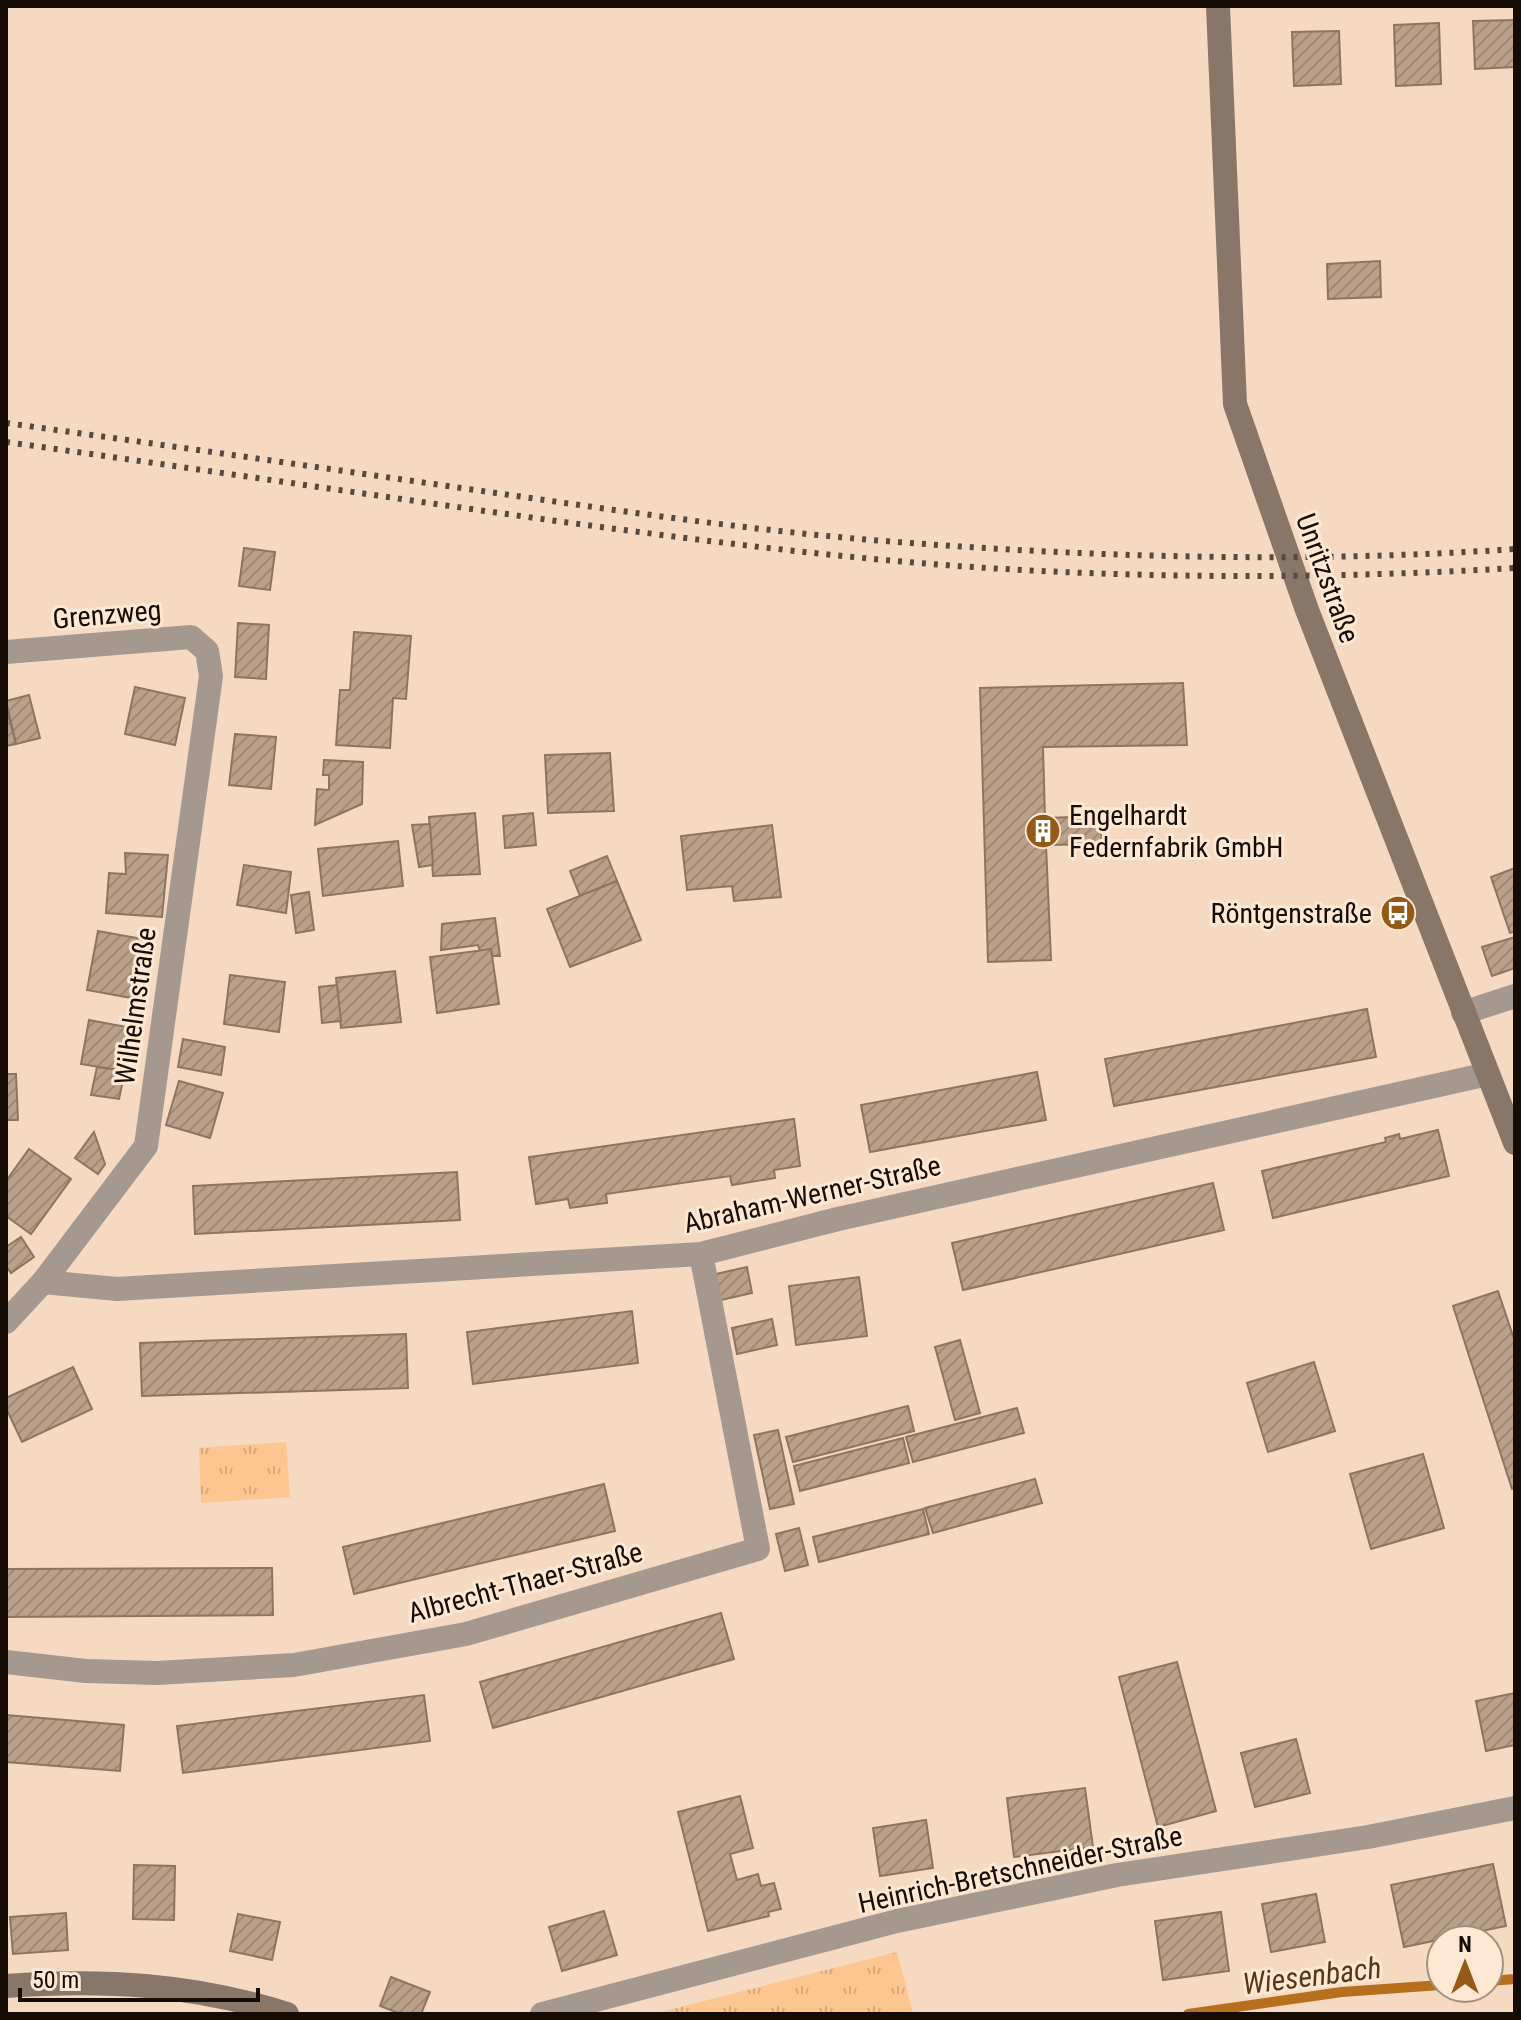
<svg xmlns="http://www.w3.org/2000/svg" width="1521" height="2020" font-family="'Roboto Condensed',sans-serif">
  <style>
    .park { fill: url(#park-tufts) }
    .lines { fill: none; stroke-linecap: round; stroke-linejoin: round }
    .stream { stroke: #b6701d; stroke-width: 10 }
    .building { fill: url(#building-hatch); stroke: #8e755f; stroke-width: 2 }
    .street { stroke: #a5998f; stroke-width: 24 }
    .secondary { stroke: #887769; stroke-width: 24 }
    .rail { stroke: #58493d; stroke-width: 6; stroke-dasharray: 4 8; stroke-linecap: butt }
    .labels { text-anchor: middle; stroke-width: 6; stroke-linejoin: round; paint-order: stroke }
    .street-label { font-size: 28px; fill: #150c05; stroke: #fee8d4 }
    .poi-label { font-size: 28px; fill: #150c05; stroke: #fee8d4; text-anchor: start }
    .water-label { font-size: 30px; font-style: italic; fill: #563718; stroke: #fee8d4 }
  </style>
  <defs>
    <pattern id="park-tufts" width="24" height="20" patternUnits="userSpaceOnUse" patternTransform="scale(2)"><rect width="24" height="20" fill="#fdc590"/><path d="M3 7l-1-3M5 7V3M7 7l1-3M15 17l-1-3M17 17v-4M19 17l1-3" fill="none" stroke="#d8a87b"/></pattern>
    <pattern id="building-hatch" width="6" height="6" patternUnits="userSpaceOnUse" patternTransform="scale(2)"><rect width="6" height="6" fill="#bba18a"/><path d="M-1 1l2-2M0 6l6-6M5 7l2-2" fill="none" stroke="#a08976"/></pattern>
  </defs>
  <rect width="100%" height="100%" fill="#f5d9c1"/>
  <!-- park -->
  <g class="park">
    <polygon points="286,1442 290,1497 201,1503 199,1448"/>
    <polygon points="897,1952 913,2014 653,2014"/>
  </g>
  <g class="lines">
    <!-- stream -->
    <g class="stream">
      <polyline points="1489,1981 1515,1979"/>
      <polyline points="1188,2014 1342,1992 1441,1985"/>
    </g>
  </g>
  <!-- building -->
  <g class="building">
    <polygon points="1515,20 1515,67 1475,69 1473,21"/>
    <polygon points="1439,23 1441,84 1396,86 1394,25"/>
    <polygon points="1339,31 1341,84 1294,86 1292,32"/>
    <polygon points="1380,261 1381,297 1328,299 1327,264"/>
    <polygon points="244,548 275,552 270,590 239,586"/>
    <polygon points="238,623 269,625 266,679 235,677"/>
    <polygon points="354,632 411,636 406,699 393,698 390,748 336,745 340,690 350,690"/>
    <polygon points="1183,683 1187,745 1043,747 1045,818 1100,816 1102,844 1046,845 1051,960 988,962 980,688"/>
    <polygon points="135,687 185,698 175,745 125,734"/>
    <polygon points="29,695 40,738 16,744 6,701"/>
    <polygon points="6,707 16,744 6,746"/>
    <polygon points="235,734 276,737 271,789 229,785"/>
    <polygon points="610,753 614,811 548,813 545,755"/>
    <polygon points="324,760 363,762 362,804 315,825 317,789 329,790 329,775 323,775"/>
    <polygon points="475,813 480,874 433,876 429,817"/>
    <polygon points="533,813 536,845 505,848 503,816"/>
    <polygon points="430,824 433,865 419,867 412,825"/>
    <polygon points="772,825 781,897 734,901 732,886 687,890 681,836"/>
    <polygon points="398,841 403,886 323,896 318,849"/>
    <polygon points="125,853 168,855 162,917 106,913 109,873 126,874"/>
    <polygon points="607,856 617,881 580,896 570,871"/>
    <polygon points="244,865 291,872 286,913 237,905"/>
    <polygon points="1515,868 1515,931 1510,933 1491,877"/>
    <polygon points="617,881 641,940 570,967 547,909"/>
    <polygon points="309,892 314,930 296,933 291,895"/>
    <polygon points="495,918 500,956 492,956 491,949 480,951 478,945 441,950 442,924"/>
    <polygon points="98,931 148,940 137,999 87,990"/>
    <polygon points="1515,937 1515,968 1492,976 1482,947"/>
    <polygon points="491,949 499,1004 437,1013 430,957"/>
    <polygon points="395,971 401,1022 341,1028 336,978"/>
    <polygon points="230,975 285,982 279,1032 224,1024"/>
    <polygon points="337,985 341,1021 322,1023 319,987"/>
    <polygon points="1367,1009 1376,1057 1114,1106 1105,1059"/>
    <polygon points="89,1020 137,1029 129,1072 81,1064"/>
    <polygon points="183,1039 225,1047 221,1075 178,1067"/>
    <polygon points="97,1067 125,1071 119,1099 91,1095"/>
    <polygon points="1037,1072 1046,1120 870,1152 861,1105"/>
    <polygon points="6,1074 16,1074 18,1120 6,1120"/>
    <polygon points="179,1081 223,1093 210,1138 166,1125"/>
    <polygon points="794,1119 800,1166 774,1170 775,1178 732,1185 730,1176 606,1194 607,1203 570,1208 568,1199 536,1204 529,1157"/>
    <polygon points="1438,1130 1449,1176 1273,1218 1262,1171 1386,1142 1385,1138 1399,1134 1400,1139"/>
    <polygon points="94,1132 105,1164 98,1174 75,1158"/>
    <polygon points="29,1149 71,1179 31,1234 6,1216 6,1181"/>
    <polygon points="457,1172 460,1220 195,1234 193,1186"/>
    <polygon points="1213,1183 1224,1230 963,1290 952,1243"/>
    <polygon points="21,1237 34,1257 11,1273 6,1266 6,1247"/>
    <polygon points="747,1267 752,1293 712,1302 707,1276"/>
    <polygon points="859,1277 867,1336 796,1345 789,1286"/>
    <polygon points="1498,1291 1515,1342 1515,1488 1512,1489 1453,1306"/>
    <polygon points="632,1311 638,1363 473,1384 467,1332"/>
    <polygon points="772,1319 777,1345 737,1354 732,1328"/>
    <polygon points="406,1334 408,1388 142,1396 140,1343"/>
    <polygon points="960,1340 980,1413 955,1420 935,1347"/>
    <polygon points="1314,1362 1335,1431 1268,1452 1247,1383"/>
    <polygon points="73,1367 92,1409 22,1442 6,1408 6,1398"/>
    <polygon points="908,1406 914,1431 793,1462 786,1437"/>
    <polygon points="1017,1408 1024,1433 913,1462 906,1437"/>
    <polygon points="778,1430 794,1504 770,1509 754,1435"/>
    <polygon points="903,1438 909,1463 800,1491 794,1466"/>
    <polygon points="1423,1454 1444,1528 1371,1549 1350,1474"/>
    <polygon points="1035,1479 1042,1503 933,1533 925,1508"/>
    <polygon points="604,1484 615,1531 354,1594 343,1547"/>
    <polygon points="923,1509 929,1534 819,1562 813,1537"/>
    <polygon points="799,1528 808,1565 785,1571 776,1534"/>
    <polygon points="272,1568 273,1615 6,1617 6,1569"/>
    <polygon points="721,1613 734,1659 493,1728 480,1682"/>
    <polygon points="1177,1662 1216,1811 1158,1827 1119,1677"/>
    <polygon points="1515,1693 1515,1745 1486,1751 1476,1701"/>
    <polygon points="424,1695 430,1741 183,1773 177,1726"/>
    <polygon points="6,1715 124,1725 120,1771 6,1762"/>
    <polygon points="1296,1739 1310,1793 1255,1807 1241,1753"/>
    <polygon points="1085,1788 1093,1847 1014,1857 1007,1798"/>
    <polygon points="740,1796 753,1848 730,1854 737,1880 758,1874 761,1886 774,1883 781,1909 768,1912 769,1916 708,1931 678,1812"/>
    <polygon points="926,1820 933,1868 880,1876 873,1828"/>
    <polygon points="1493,1864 1506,1926 1404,1947 1391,1885"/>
    <polygon points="134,1865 175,1866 174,1920 133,1919"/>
    <polygon points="1316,1894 1325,1942 1271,1952 1262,1904"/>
    <polygon points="604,1911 617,1955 562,1971 549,1927"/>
    <polygon points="1221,1912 1229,1971 1163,1980 1155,1921"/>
    <polygon points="66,1913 68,1950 13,1954 10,1917"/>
    <polygon points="238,1914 280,1922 272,1960 230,1951"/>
    <polygon points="391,1977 430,1992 421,2014 401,2014 380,2006"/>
  </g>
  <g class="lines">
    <!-- street -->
    <g class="street">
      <polyline points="6,652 191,637 207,651 211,676 146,1146 43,1282 6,1322"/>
      <polyline points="1463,1013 1515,996"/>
      <polyline points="43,1282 117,1289 701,1254 838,1219 1488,1074"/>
      <polyline points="6,1662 86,1671 157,1673 294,1665 466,1634 758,1549 701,1254"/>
      <polyline points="542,2014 897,1921 1117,1875 1368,1837 1515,1808"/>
    </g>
    <!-- secondary -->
    <g class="secondary">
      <polyline points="1218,6 1235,404 1307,610 1515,1143"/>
      <path d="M6,1986c98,-7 187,-2 281,28"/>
    </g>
    <!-- rail -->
    <g class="rail">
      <path d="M6,423c159,22 317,45 476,68 125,18 251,37 378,48 218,18 436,25 655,10"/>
      <path d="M6,442c179,25 357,52 536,77 154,21 308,41 462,50 171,10 341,9 511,-1"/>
    </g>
  </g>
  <!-- icons -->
  <defs>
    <symbol id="building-disc" viewBox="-11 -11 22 22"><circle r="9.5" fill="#945a18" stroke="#fee8d4"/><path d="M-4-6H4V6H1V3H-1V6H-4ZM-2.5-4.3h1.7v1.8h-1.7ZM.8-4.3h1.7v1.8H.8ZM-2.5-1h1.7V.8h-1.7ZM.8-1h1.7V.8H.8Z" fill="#fff"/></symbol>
    <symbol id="bus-disc" viewBox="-11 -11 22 22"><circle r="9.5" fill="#945a18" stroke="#fee8d4"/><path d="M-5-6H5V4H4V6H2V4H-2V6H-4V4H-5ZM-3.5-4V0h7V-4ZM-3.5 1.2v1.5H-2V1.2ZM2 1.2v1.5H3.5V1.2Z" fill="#fff"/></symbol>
  </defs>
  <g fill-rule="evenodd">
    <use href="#building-disc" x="1023" y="811" width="40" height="40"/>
    <use href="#bus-disc" x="1378" y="893" width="40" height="40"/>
  </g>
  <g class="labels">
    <!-- street labels -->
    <g class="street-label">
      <text transform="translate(1328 578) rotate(70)" y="10">Unritzstraße</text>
      <text transform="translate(107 614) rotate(-5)" y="10">Grenzweg</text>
      <text transform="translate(135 1006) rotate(-82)" y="10">Wilhelmstraße</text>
      <text transform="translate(812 1194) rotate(-13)" y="10">Abraham-Werner-Straße</text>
      <text transform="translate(525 1582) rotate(-15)" y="10">Albrecht-Thaer-Straße</text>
      <text transform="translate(1020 1869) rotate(-12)" y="10">Heinrich-Bretschneider-Straße</text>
    </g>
    <!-- poi labels -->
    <g class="poi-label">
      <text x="1069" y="825">Engelhardt<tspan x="1069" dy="32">Federnfabrik GmbH</tspan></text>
      <text x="1372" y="923" text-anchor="end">Röntgenstraße</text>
    </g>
    <!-- water labels -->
    <g class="water-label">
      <text transform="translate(1312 1976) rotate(-7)" y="10">Wiesenbach</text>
    </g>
  </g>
  <!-- border -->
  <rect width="1521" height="2020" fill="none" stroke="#150c05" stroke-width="16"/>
  <!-- north arrow -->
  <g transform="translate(1465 1964)"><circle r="38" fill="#fee8d4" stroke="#a19081" stroke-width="2"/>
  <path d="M0-6L14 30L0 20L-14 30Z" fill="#945a18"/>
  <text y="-12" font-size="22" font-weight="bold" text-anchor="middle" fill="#150c05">N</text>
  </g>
  <!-- scale -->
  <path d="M20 1988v12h238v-12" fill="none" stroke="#150c05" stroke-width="4"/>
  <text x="32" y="1988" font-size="24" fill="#150c05" stroke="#fee8d4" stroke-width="6" paint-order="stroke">50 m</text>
</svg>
